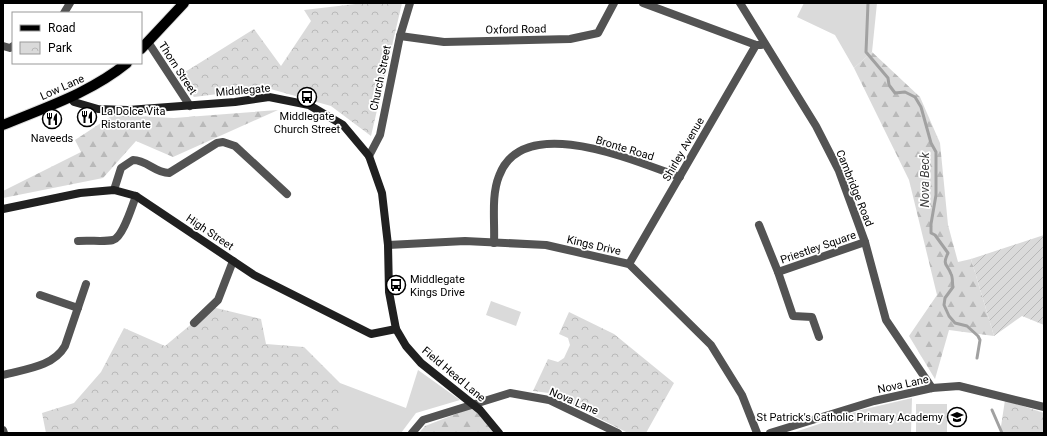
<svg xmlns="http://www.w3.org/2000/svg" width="1047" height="436" font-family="Roboto,sans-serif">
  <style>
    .grass { fill: #dadada }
    .forest { fill: url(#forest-firs) }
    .park { fill: url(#park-crowns) }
    .garden { fill: url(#garden-furrows) }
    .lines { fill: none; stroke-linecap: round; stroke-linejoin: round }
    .stream { stroke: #a1a1a1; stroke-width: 3 }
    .primary-casing { stroke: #dbdbdb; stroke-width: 12 }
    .street { stroke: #535353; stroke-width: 8 }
    .secondary { stroke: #202020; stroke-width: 8 }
    .primary { stroke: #000; stroke-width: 10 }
    .labels { text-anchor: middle; stroke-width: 3.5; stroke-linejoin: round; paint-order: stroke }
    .street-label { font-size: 11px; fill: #000; stroke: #fff }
    .poi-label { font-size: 11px; fill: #000; stroke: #fff; text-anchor: start }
    .water-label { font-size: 12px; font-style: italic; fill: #424242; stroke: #fff }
  </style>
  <defs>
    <pattern id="forest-firs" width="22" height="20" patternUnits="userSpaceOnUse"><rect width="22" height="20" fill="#dadada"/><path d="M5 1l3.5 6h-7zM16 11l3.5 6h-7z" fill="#b9b9b9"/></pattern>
    <pattern id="park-crowns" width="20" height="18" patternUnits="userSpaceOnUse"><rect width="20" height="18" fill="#dadada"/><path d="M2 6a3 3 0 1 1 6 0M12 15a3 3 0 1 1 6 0" fill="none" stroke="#b9b9b9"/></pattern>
    <pattern id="garden-furrows" width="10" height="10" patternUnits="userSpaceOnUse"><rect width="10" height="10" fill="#dadada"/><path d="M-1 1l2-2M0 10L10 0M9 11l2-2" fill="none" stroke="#b9b9b9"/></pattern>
  </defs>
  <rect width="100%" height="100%" fill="#fff"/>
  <!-- grass -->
  <g class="grass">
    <polygon points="804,3 877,3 872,52 854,68 835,35 797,17"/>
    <polygon points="491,301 521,312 516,326 486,315"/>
    <polygon points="418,370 460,400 416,413 401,433 340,433 340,383 406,408"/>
    <polygon points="912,398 911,433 792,433 861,410"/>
    <rect x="916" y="404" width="31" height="29"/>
  </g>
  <!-- forest -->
  <g class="forest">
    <polygon points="872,52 920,97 940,143 948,225 958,262 971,259 994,336 949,330 935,379 909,336 937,295 909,180 854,68"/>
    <polygon points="278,110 173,157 136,141 103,178 3,198 3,191 81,152 75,140 113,115 174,118"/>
    <polygon points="474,407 494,433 419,433 425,426"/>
  </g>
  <!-- park -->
  <g class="park">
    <polygon points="364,3 402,3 371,136 331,106 267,88 194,97 177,77 254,29 281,66 311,21 304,10"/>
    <polygon points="212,307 261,319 266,344 304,347 340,383 340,433 46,433 42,413 74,403 101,372 124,328 165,346"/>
    <polygon points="569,312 614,334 674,383 646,433 628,433 549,393 533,391 548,359 558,362 564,358 570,345 568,338 559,334"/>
    <polygon points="1005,400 1044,413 1044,433 1000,433"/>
  </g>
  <!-- garden -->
  <polygon class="garden" points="1044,235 1044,325 1022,316 994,336 971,259"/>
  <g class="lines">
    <!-- stream -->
    <g class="stream">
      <path d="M868,3l-2,49 22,26 1,7 6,8 10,-1 10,5 6,10 10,36 5,9v43l-5,29v9l4,2 13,18c-6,13 -1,10 3,21 2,3 1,9 2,13l-8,11 -1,7 5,11 6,7 12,3 11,10 2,4 -3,18"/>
      <polyline points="992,410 1002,433"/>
    </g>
    <defs>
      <g id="primary">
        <polyline points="141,49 184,3"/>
        <path d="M3,125c43,-18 87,-32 124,-62"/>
      </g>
    </defs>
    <!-- primary casing -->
    <use href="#primary" class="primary-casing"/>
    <!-- street -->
    <g class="street">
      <polyline points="643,3 756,45 761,45"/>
      <polyline points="740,3 816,126 839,171 865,242 886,320 932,388"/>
      <polyline points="64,13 70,3"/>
      <polyline points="400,36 444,42 570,39 598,33 614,3"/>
      <polyline points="148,42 190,106"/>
      <polyline points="3,46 10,48 13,46"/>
      <polyline points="369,156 380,135 400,36 410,3"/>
      <path d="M114,190l7,-22 12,-8c14,0 22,13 36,13l48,-30 6,-1 12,4 52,48"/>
      <polyline points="759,225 778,272 793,316 812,317 819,337"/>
      <path d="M78,241c11,-1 27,1 35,-1 10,-3 19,-34 23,-44"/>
      <path d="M494,243c1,-22 -3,-47 5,-67 24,-65 138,-14 181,1"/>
      <polyline points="388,245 465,241 546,245 629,264 711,345 742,395 757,433"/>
      <polyline points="629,264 756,45"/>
      <polyline points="778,272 865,242"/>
      <polyline points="40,295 78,308"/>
      <polyline points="194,323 218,300 233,261"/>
      <path d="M3,375c22,-6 50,-8 62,-29l21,-62"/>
      <polyline points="3,430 4,433"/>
      <polyline points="412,433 423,420 510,393 549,400 618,433"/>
      <polyline points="770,433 874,401 932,388 959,386 1044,407"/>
    </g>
    <!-- secondary -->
    <g class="secondary">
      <polyline points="70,97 74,102 98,109 128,110 235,102 269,97 309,105 343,125 369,156 382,193 388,245 389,292 396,329 406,346 421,363 480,410 499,433"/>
      <polyline points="3,209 80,193 114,190 136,196 254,275 371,334 396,329"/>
    </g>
    <!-- primary -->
    <use href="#primary" class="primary"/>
  </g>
  <!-- icons -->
  <defs>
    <symbol id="bus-ring" viewBox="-11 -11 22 22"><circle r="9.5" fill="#fff" stroke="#000" stroke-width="1.5"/><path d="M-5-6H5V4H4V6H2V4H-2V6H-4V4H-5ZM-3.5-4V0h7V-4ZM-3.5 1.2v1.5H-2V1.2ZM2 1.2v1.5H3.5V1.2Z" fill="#000"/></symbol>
    <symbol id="restaurant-ring" viewBox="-11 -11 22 22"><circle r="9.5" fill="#fff" stroke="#000" stroke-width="1.5"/><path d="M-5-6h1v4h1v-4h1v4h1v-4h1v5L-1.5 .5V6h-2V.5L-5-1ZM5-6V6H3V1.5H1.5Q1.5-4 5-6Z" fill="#000"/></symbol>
    <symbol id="school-ring" viewBox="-11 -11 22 22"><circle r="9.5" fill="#fff" stroke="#000" stroke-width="1.5"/><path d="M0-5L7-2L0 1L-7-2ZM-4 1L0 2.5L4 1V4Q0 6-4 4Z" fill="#000"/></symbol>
  </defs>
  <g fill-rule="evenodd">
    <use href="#bus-ring" x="296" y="86" width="22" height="22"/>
    <use href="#restaurant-ring" x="76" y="106" width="22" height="22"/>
    <use href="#restaurant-ring" x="41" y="108" width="22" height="22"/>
    <use href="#bus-ring" x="385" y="274" width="22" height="22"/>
    <use href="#school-ring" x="946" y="406" width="22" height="22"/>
  </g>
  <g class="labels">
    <!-- street labels -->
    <g class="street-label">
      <text transform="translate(516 29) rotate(-1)" y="4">Oxford Road</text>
      <text transform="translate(178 68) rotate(57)" y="4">Thorn Street</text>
      <text transform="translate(380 78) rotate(-78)" y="4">Church Street</text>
      <text transform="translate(62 87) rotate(-24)" y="4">Low Lane</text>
      <text transform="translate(243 90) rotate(-5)" y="4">Middlegate</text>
      <text transform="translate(625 148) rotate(17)" y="4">Bronte Road</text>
      <text transform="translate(683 149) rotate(-60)" y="4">Shirley Avenue</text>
      <text transform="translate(855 188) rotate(68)" y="4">Cambridge Road</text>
      <text transform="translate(210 232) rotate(34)" y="4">High Street</text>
      <text transform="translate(594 245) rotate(13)" y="4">Kings Drive</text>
      <text transform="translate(818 247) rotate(-19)" y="4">Priestley Square</text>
      <text transform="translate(454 374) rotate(40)" y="4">Field Head Lane</text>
      <text transform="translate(903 384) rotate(-12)" y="4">Nova Lane</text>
      <text transform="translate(574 401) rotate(23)" y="4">Nova Lane</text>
    </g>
    <!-- poi labels -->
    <g class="poi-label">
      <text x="101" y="115">La Dolce Vita<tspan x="101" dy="13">Ristorante</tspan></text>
      <text x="307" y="120" text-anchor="middle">Middlegate<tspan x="307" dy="13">Church Street</tspan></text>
      <text x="52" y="142" text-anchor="middle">Naveeds</text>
      <text x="410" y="283">Middlegate<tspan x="410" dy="13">Kings Drive</tspan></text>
      <text x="943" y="421" text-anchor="end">St Patrick's Catholic Primary Academy</text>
    </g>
    <!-- water labels -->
    <g class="water-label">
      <text transform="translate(925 180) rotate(-90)" y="4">Nova Beck</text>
    </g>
  </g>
  <!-- border -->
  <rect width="1047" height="436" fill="none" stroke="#000000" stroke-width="8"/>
  <!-- legend -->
  <rect x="12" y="12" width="130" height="52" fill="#ffffff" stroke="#999999"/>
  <rect x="20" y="25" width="20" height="6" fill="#000000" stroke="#999999"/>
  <text x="48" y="32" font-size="12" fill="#000000">Road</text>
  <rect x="20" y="42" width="20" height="12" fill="url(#park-crowns)" stroke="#999999"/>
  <text x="48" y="52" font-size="12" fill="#000000">Park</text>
</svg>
